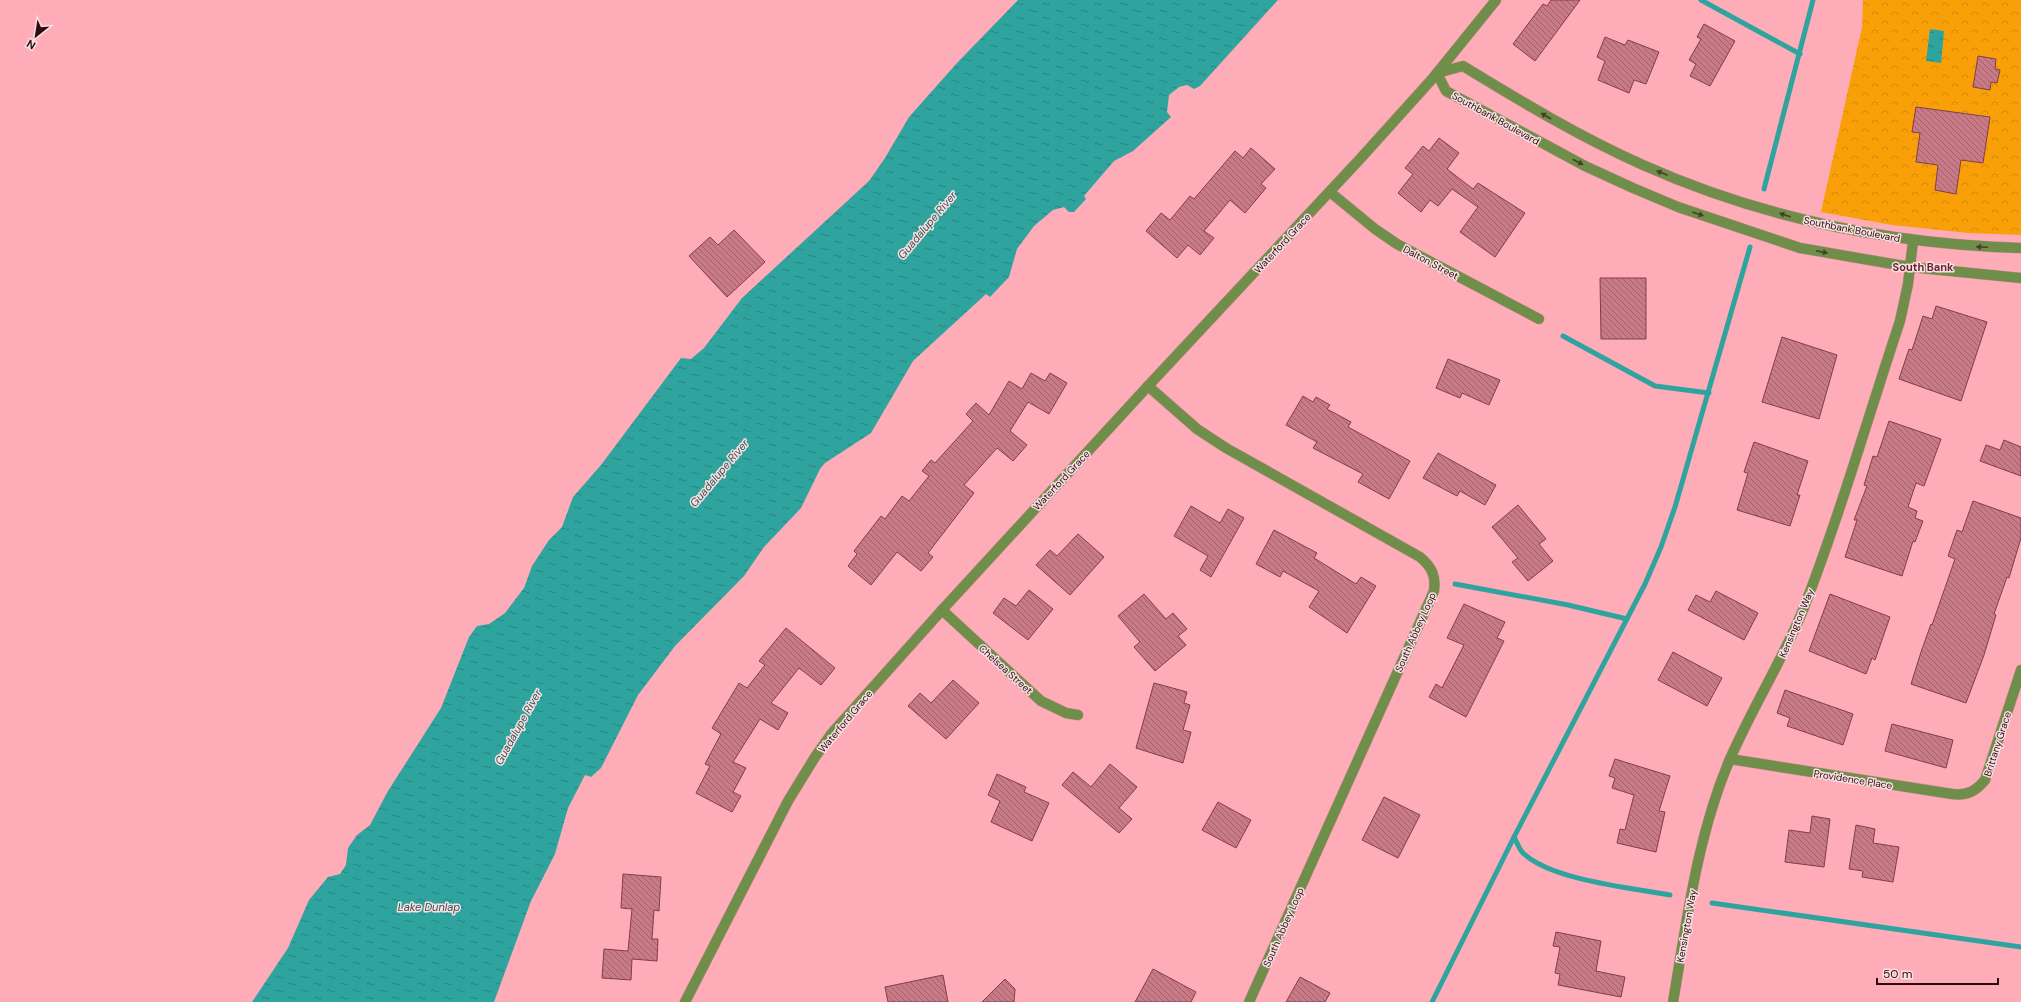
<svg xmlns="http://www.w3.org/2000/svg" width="2021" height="1002" font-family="'DM Sans',sans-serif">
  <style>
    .park { fill: url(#park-crowns) }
    .water { fill: url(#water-ripples) }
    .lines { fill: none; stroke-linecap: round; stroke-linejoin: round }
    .stream { stroke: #2fa49e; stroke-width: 5 }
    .building { fill: url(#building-back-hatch); stroke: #833d4a }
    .minor-casing { stroke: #d38c97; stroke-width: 11 }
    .minor { stroke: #6e8e49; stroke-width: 10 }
    .oneway { fill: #454028 }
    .labels { text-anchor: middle; stroke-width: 3; stroke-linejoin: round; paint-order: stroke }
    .street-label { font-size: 10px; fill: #290c12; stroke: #f9dfe2 }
    .water-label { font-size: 11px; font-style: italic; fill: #325351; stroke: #f9dfe2 }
    .neighbourhood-label { font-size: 11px; font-weight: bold; fill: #692534; stroke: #f9dfe2 }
  </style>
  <defs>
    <pattern id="park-crowns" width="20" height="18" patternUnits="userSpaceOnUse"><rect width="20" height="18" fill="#f9a009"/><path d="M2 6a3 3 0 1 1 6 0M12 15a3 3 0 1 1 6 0" fill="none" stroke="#d58908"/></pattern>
    <pattern id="water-ripples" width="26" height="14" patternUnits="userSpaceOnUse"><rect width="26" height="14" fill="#2fa49e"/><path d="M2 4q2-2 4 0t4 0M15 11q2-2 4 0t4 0" fill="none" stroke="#28847f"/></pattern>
    <pattern id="building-back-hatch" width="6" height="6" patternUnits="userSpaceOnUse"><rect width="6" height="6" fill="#c87a86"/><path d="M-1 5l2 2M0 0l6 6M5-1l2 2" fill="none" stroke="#a2626c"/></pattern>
  </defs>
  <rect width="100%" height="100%" fill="#feacb8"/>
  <!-- park -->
  <polygon class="park" points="1863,0 2021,0 2021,235 1968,233 1892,225 1821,212 1862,27"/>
  <!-- water -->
  <g class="water">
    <polygon points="1018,0 1278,0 1200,86 1194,89 1187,85 1179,87 1169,95 1167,112 1171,117 1133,151 1114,161 1084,196 1086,199 1074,212 1069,212 1064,207 1053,210 1034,226 1017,249 1009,277 990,297 986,294 913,361 871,433 825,463 820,469 801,508 764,547 744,576 675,646 638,695 601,768 591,777 585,775 568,808 555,854 531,901 494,1002 252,1002 288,948 309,900 328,877 340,874 346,865 348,848 357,835 370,825 388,791 441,708 469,637 477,626 489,624 505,613 524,588 532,566 549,540 562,527 573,497 601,465 681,358 691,359 704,348 742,298 869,181 885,158 909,117 957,63"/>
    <polygon points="1930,29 1944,31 1941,63 1926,61"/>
  </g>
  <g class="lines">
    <!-- stream -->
    <g class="stream">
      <polyline points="1701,0 1800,54"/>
      <polyline points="1764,189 1813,0"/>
      <polyline points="1563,336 1655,386 1709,393"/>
      <polyline points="1455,584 1568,605 1627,619"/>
      <path d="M1514,837c3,5 5,12 9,16 28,27 108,35 147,42"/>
      <polyline points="1712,903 2021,947"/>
      <polyline points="1432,1002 1514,837 1645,584 1661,547 1675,507 1750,247"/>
    </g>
  </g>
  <!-- building -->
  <g class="building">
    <polygon points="1551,0 1580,0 1535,61 1513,44 1543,4 1547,6"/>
    <polygon points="1704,24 1735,41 1710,86 1690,76 1696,64 1689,60 1701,39 1697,37"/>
    <polygon points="1605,37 1625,45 1628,40 1659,52 1646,84 1634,80 1629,93 1598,80 1605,61 1597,57"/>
    <polygon points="1978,56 1996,59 1995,69 2000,70 1997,83 1991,82 1990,90 1973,87"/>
    <polygon points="1916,107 1990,117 1983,163 1961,160 1956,194 1935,190 1938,165 1916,162 1920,133 1912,132"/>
    <polygon points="1439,138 1459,153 1447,169 1473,189 1478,183 1525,213 1495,257 1460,232 1478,207 1452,189 1438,206 1430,200 1421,212 1398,193 1413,174 1405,168 1423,146 1429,151"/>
    <polygon points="1251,148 1275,169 1261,184 1266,188 1245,213 1230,200 1204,231 1214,238 1200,255 1188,245 1177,258 1146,231 1161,213 1170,220 1190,196 1194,199 1235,151 1243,158"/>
    <polygon points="734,230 765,262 727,297 689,256 710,237 718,245"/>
    <polygon points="1600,278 1646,278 1646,339 1601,339"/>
    <polygon points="1936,306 1987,322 1961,401 1899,379 1909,349 1912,350 1923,316 1932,319"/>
    <polygon points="1782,337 1837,355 1819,419 1762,402"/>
    <polygon points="1448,359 1500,380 1489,405 1462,393 1460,398 1436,388"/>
    <polygon points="1031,373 1045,381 1050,373 1067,383 1049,414 1028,402 1010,431 1027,445 1013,461 997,448 964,485 974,493 928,553 933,557 921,571 897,552 871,585 848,566 857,554 854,551 881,516 885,519 902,496 909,501 929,476 922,471 931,460 935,463 973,421 966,414 976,403 989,415 1009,381 1022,389"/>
    <polygon points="1303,396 1313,402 1316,397 1330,405 1327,409 1351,422 1348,427 1410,461 1389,499 1358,482 1363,474 1313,448 1317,442 1286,425"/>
    <polygon points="1889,421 1941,439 1924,486 1916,483 1908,507 1917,511 1915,518 1923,521 1915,542 1913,541 1902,576 1845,557 1857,520 1854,520 1867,486 1864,485 1873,456 1877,457"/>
    <polygon points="2004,440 2021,447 2021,476 1980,461 1986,445 2000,450"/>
    <polygon points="1754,442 1808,461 1797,495 1800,495 1790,526 1737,510 1748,473 1744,472"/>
    <polygon points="1438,453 1496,485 1485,505 1460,491 1457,496 1423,478"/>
    <polygon points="1973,501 2021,518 2021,538 2009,578 2007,577 1994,614 1996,615 1984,655 1966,703 1911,684 1921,652 1931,624 1932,625 1955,559 1948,556 1957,530 1962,532"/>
    <polygon points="1518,505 1546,539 1539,544 1553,561 1528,581 1512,562 1518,558 1492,527"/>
    <polygon points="1191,506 1220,523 1228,509 1244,518 1211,577 1200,570 1208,556 1174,536"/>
    <polygon points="1274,530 1317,553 1314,558 1356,584 1361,577 1376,586 1347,633 1309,607 1319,591 1283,571 1280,577 1256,564"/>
    <polygon points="1078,534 1104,557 1070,595 1036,565 1050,550 1057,556"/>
    <polygon points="1029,590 1053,609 1028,640 993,613 1004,598 1016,606"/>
    <polygon points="1716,591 1758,613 1744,640 1688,610 1696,595 1710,602"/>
    <polygon points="1144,594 1166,619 1173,613 1187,629 1178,636 1186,645 1155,671 1134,647 1140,642 1118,616"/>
    <polygon points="1830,594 1890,617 1875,660 1872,658 1866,674 1809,651"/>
    <polygon points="1464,604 1505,622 1497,638 1504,641 1466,717 1429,697 1436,684 1442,688 1464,645 1447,638"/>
    <polygon points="786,628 835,668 821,685 799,668 771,703 788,713 778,730 760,719 733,762 746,768 733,792 741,796 732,812 696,793 710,766 705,764 721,734 712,728 739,683 747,688 765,665 759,661"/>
    <polygon points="1673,652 1722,678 1707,706 1658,680"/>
    <polygon points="953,680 979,703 946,739 908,706 920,693 931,703"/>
    <polygon points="1154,683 1187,692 1184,703 1190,705 1183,730 1191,732 1183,763 1136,748"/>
    <polygon points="1785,690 1853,714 1843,745 1787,726 1790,718 1777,713"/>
    <polygon points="1892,724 1953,740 1946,768 1885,751"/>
    <polygon points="1615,759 1670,776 1659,811 1665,812 1656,852 1617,843 1620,829 1625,830 1634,795 1612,788 1615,778 1609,776"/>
    <polygon points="1110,764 1137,787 1119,808 1132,819 1119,833 1062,785 1073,772 1091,787"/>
    <polygon points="997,774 1026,787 1024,792 1049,803 1032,841 991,822 1000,801 988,795"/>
    <polygon points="1384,797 1420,815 1398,858 1362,840"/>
    <polygon points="1218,802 1251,820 1236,848 1202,830"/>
    <polygon points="1812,816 1830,819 1824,867 1785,862 1789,830 1810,833"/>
    <polygon points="1856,825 1875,829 1873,843 1899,847 1893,882 1862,877 1863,871 1849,869"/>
    <polygon points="623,874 661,877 659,911 654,910 652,939 658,939 657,961 632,959 631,980 602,978 604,949 628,951 632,909 621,908"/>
    <polygon points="1556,932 1601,941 1596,971 1625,977 1621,997 1558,985 1560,974 1555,973 1560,947 1553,946"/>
    <polygon points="1153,969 1196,992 1191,1002 1135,1002"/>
    <polygon points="943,975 948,1002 888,1002 885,987"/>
    <polygon points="1300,977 1330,993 1325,1002 1286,1002"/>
    <polygon points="1005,979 1015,989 1014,1002 982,1002"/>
  </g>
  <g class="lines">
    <defs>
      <g id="minor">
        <polyline points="1330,192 1375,229 1397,244 1539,319"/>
        <path d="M2021,248c-132,-4 -257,-29 -378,-83 -63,-28 -121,-63 -180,-99l-26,7 9,18 139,75 48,22 45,19 122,41 110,19 111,11"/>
        <path d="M1148,386l49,43 29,19 194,109c12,10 16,19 14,34l-185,411"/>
        <polyline points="942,610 1041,701 1066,713 1078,715"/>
        <path d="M1730,759l222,35c15,2 24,-3 33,-14l36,-110"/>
        <polyline points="685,1002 788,801 815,757 832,733 942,610 1148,386 1360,159 1433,78 1496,0"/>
        <path d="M1673,1002c14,-82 24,-166 57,-243 22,-51 52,-98 73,-149 37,-95 65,-193 97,-289l8,-37 5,-43"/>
      </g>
    </defs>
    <!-- minor casing -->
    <use href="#minor" class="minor-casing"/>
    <!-- minor -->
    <use href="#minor" class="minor"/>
  </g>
  <!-- one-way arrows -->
  <defs><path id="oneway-solid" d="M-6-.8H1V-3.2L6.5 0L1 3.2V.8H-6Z"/></defs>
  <g class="oneway">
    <use href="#oneway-solid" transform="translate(1546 116) rotate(-150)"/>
    <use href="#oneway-solid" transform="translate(1578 162) rotate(28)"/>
    <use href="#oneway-solid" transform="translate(1662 173) rotate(-157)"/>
    <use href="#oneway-solid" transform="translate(1698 214) rotate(19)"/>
    <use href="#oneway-solid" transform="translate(1785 215) rotate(-163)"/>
    <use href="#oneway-solid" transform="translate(1982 247) rotate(-177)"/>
    <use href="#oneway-solid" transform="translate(1822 252) rotate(12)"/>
  </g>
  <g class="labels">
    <!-- street labels -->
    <g class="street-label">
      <text transform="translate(1496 118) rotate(29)" y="4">Southbank Boulevard</text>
      <text transform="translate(1852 229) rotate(11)" y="4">Southbank Boulevard</text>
      <text transform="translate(1282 243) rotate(-47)" y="4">Waterford Grace</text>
      <text transform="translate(1431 262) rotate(28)" y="4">Dalton Street</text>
      <text transform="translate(1061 480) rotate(-47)" y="4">Waterford Grace</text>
      <text transform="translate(1796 623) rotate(-67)" y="4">Kensington Way</text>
      <text transform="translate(1415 632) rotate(-66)" y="4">South Abbey Loop</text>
      <text transform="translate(1006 669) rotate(42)" y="4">Chelsea Street</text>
      <text transform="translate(845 721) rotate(-50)" y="4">Waterford Grace</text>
      <text transform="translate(1997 744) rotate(-72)" y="4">Brittany Grace</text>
      <text transform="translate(1853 779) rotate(9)" y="4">Providence Place</text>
      <text transform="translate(1686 926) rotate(-80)" y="4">Kensington Way</text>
      <text transform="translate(1283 927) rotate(-66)" y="4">South Abbey Loop</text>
    </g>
    <!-- water labels -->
    <g class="water-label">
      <text transform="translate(927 225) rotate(-50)" y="4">Guadalupe River</text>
      <text transform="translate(719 473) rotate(-50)" y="4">Guadalupe River</text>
      <text transform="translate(518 727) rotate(-61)" y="4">Guadalupe River</text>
      <text x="429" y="911">Lake Dunlap</text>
    </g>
    <!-- neighbourhood labels -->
    <g class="neighbourhood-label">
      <text x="1923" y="271">South Bank</text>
    </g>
  </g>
  <!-- north arrow -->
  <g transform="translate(36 36) rotate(210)" stroke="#f9dfe2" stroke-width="3" paint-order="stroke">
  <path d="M0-3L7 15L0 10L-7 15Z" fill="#290c12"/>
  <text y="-6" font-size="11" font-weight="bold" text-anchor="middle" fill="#290c12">N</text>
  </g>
  <!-- scale -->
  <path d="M1877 978v6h121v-6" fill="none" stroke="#290c12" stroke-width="2"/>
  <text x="1883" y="978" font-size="12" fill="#290c12" stroke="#f9dfe2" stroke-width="3" paint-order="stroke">50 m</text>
</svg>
